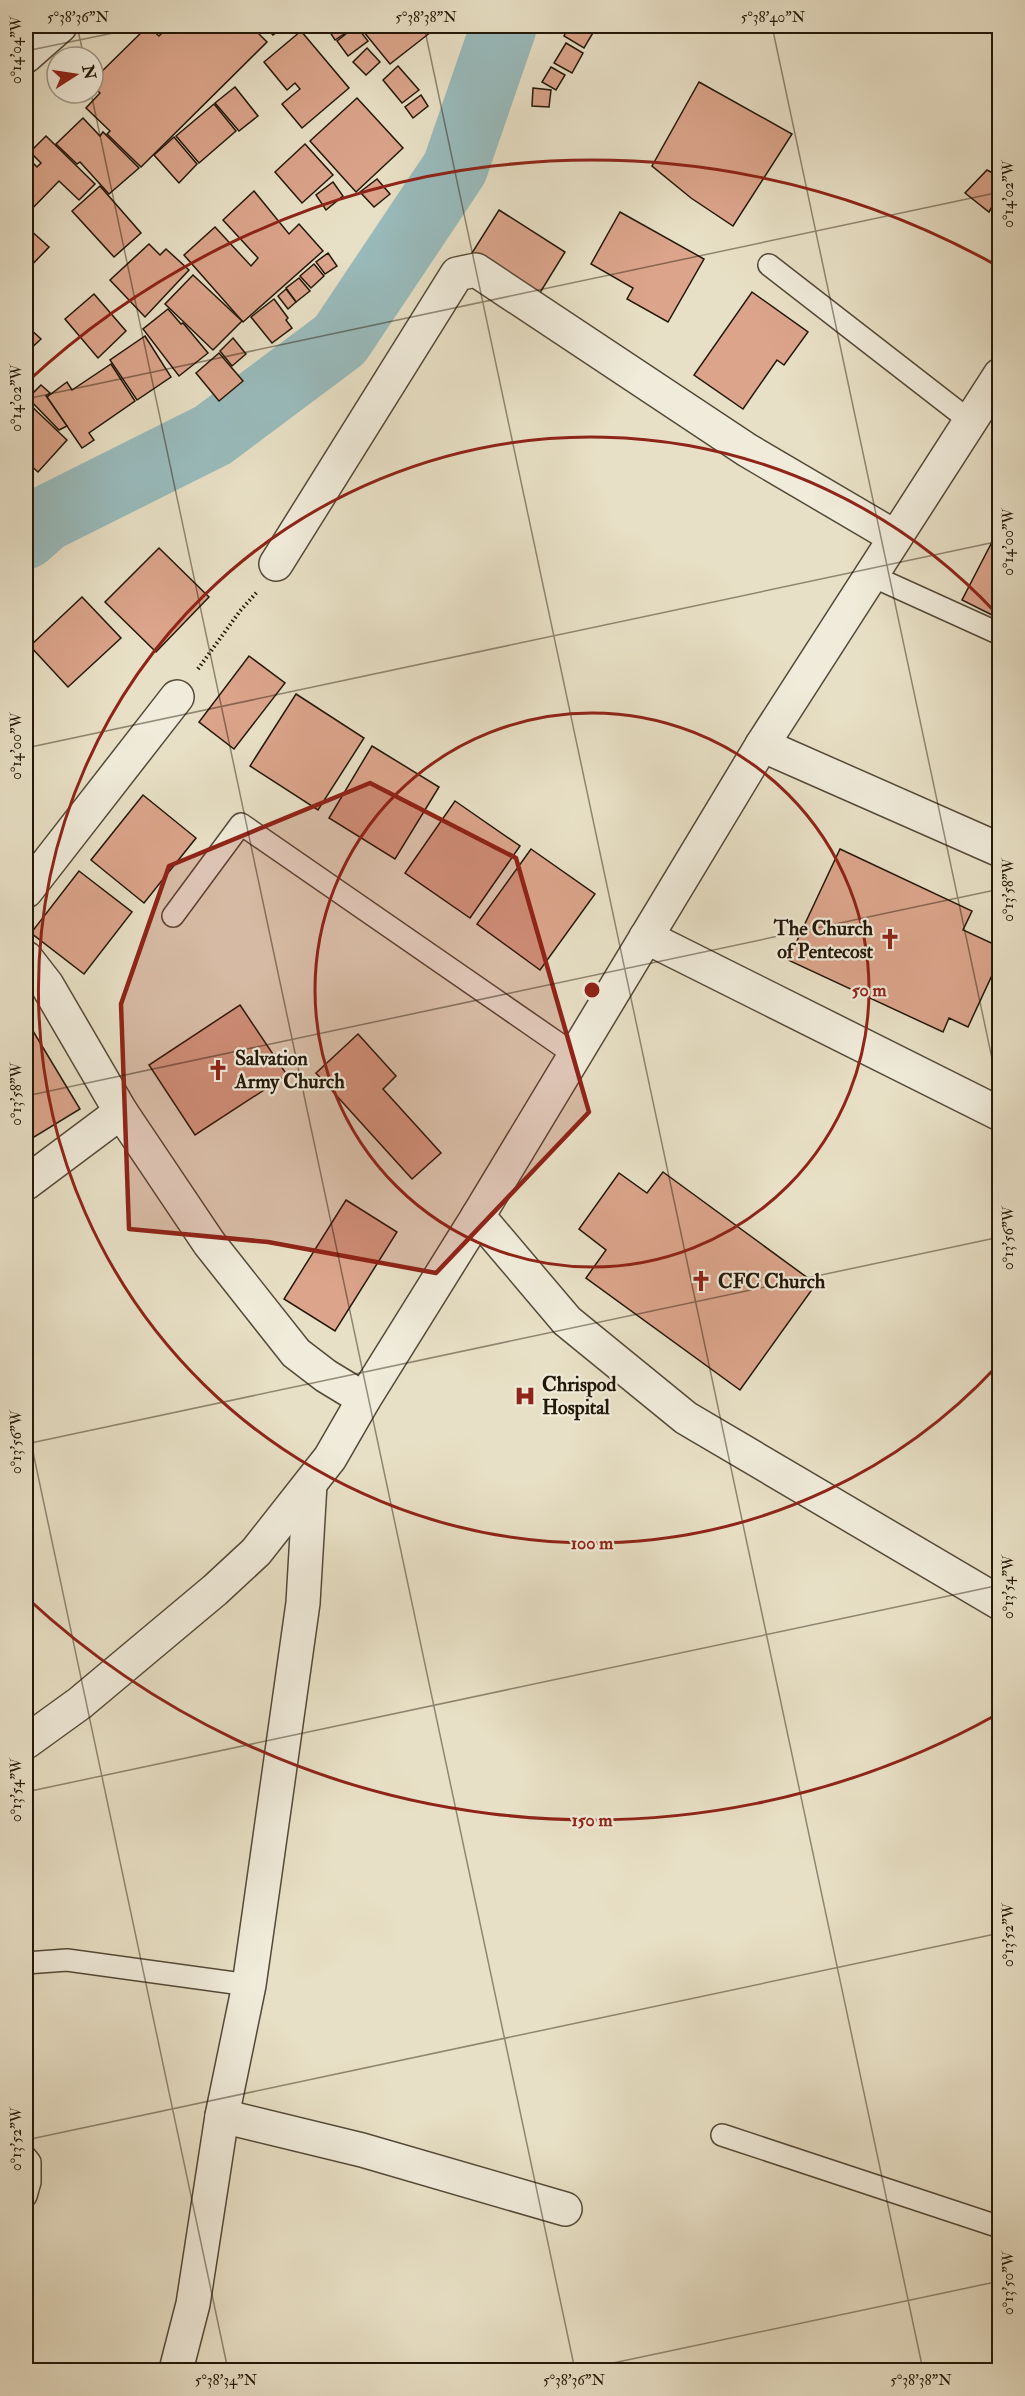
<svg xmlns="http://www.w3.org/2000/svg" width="1025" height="2396" font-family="'IM FELL Double Pica',serif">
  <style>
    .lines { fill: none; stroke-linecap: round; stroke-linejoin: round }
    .river { stroke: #99bbbc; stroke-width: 66 }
    .building { fill: #dba48b; stroke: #231707; stroke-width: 1.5 }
    .service-casing { stroke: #544937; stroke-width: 24 }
    .minor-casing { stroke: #544937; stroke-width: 36 }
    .path { stroke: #231707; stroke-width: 4; stroke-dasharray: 1.5 3; stroke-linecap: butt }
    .service { stroke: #f0ebda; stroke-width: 21 }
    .minor { stroke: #f0ebda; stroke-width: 33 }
    .marked { fill: #8f2418; fill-opacity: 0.2; stroke: #8f2418; stroke-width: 4.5; stroke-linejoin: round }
    .ticks { fill: none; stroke: #231707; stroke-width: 1.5; stroke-opacity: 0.45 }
    .ring { fill: none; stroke: #8f2418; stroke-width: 3 }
    .labels { text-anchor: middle; stroke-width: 4.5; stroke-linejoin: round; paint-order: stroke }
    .poi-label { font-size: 20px; font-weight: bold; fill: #231707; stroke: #f0ebda; text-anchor: start }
    .centre { fill: #8f2418; stroke: #f0ebda; stroke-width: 3 }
    .ring-label { font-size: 18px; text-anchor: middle; font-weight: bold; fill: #8f2418; stroke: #f0ebda; stroke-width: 4.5; stroke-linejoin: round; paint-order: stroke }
    .neatline { fill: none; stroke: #231707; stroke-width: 2 }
    .ticks-label { font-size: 15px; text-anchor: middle; fill: #231707 }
  </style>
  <rect width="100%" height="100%" fill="#e8e0c6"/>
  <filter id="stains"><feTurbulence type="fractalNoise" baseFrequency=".00333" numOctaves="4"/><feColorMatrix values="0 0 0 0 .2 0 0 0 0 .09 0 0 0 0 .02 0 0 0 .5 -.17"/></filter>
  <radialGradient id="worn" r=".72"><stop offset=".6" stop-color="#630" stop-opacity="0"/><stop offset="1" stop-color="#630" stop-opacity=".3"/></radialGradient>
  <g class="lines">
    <!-- river -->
    <polyline class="river" points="26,536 45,519 213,435 340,340 455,168 504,26"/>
  </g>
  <!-- building -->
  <g class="building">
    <polygon points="148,26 159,36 169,26 251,26 267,42 141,167 107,134 110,131 86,108 100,93 93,86 93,80"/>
    <polygon points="264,26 285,26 273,35"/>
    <polygon points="326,26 348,26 350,30 335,40"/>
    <polygon points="356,26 368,41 348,56 337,41"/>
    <polygon points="359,26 426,26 431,32 390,64"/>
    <polygon points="569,26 597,26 584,48 564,36"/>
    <polygon points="301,31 349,88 302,128 282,104 300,89 295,83 287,90 264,62"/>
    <polygon points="566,43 583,53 572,73 554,63"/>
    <polygon points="367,48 380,62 366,75 353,62"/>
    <polygon points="398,66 419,90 402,103 383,80"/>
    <polygon points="551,67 565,75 556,90 542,82"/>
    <polygon points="699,82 792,134 733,226 691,198 652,166"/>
    <polygon points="235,87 258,116 239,131 215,103"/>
    <polygon points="533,88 551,90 549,107 532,106"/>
    <polygon points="421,95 428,106 413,118 405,107"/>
    <polygon points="357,98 403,148 356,192 310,141"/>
    <polygon points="214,104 236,131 199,163 176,136"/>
    <polygon points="83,118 100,136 103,132 139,168 109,194 80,162 77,164 56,144"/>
    <polygon points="46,136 95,184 79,200 59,181 26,215 26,162 29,159 37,167 41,163 30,152"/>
    <polygon points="174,137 197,164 179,183 154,155"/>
    <polygon points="305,144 333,175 302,203 275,172"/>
    <polygon points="987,170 1000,177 1000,193 989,212 965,193"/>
    <polygon points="377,179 390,194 374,207 360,192"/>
    <polygon points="333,182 343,196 326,210 316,195"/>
    <polygon points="100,186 141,233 114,257 72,211"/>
    <polygon points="254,191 289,234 299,224 323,251 243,322 184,255 215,227 251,266 258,258 223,220"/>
    <polygon points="499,210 565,252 538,296 472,253"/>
    <polygon points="620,212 704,259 668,322 627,299 633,288 591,264"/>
    <polygon points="28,228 49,247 26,271 26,230"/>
    <polygon points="149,244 160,255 166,249 189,270 145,317 110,280"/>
    <polygon points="328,253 337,266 325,274 316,262"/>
    <polygon points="314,264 324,276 311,288 300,276"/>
    <polygon points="193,275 242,321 213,350 165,304"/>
    <polygon points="299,278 310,291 296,302 286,288"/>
    <polygon points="286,289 296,302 288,309 278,296"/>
    <polygon points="752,292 808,332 784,365 777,360 743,409 694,375"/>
    <polygon points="94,294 126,331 98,358 65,319"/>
    <polygon points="274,299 288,318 286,320 292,328 272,343 251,317"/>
    <polygon points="168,309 181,324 183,323 208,353 179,376 143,329"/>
    <polygon points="26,325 41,339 26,353"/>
    <polygon points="145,336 171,377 137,400 110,360"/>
    <polygon points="233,338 246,354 232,366 220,351"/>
    <polygon points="219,353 243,381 219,401 196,373"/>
    <polygon points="111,364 135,401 89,433 94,440 82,448 47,397 67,382 72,390"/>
    <polygon points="41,385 50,393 46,396 67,426 59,430 28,398"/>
    <polygon points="26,401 67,440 38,472 26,461"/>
    <polygon points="26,497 33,504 26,513"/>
    <polygon points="992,542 1000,547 1000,619 962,600"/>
    <polygon points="159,548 209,597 156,652 105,602"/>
    <polygon points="82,597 121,638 68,687 30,646"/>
    <polygon points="249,656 285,683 234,749 199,722"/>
    <polygon points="296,694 364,738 318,810 250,766"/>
    <polygon points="372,746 439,787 395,859 329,818"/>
    <polygon points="143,795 196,838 144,903 91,860"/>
    <polygon points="455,801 520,846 470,918 405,873"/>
    <polygon points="531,849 595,894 540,970 477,924"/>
    <polygon points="840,849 972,911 963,930 1000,947 1000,958 968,1027 949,1018 943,1032 788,960"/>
    <polygon points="79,871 132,912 84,974 31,933"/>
    <polygon points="240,1005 287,1075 195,1135 149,1065"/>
    <polygon points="33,1031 80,1109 26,1142 26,1036"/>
    <polygon points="358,1034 396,1076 383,1089 441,1153 412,1179 316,1073"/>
    <polygon points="663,1172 816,1284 740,1390 586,1278 606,1250 579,1229 619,1173 647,1193"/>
    <polygon points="346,1200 397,1232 335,1331 284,1299"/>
  </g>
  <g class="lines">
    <defs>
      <g id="service">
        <polyline points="769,265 970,421"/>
        <polyline points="870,575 1000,634"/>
        <polyline points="173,916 241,824 575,1055"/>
        <polyline points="26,1963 67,1960 249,1985"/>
        <polyline points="722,2135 1000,2227"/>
        <polyline points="26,2157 30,2162 30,2182 26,2196"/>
      </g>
      <g id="minor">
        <polyline points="26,56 60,26"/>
        <polyline points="276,564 457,274 476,270 747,450 895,537"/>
        <polyline points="762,745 1000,850"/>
        <polyline points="26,891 177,697"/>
        <polyline points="646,937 1000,1114"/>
        <polyline points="26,958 47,985 121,1112 209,1243 296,1353 326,1376 364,1399"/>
        <polyline points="26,1183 121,1112"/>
        <polyline points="478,1216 567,1321 686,1418 1000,1603"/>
        <polyline points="26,1742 80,1703 215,1590 256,1552 330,1458 364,1399 478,1216 762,745 1000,375"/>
        <polyline points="222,2116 362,2150 565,2209"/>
        <polyline points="176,2370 193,2304 222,2116 249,1985 260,1908 303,1603 310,1484"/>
      </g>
    </defs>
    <!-- service casing -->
    <use href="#service" class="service-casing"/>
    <!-- minor casing -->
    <use href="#minor" class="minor-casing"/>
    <!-- path -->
    <polyline class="path" points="198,669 240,611 257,592"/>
    <!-- service -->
    <use href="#service" class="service"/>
    <!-- minor -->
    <use href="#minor" class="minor"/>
  </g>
  <!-- marked area -->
  <path class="marked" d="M370,783l146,75 73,254 -153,161 -168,-31 -139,-13 -8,-225 48,-138z"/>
  <!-- ticks -->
  <path class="ticks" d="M77,26l7,31M424,26l499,2344M772,26l228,1070M26,51l121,-25M91,93l484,2277M26,399l974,-207M26,748l974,-207M26,1096l974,-207M26,1419l202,951M26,1444l974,-207M26,1792l974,-207M26,2140l974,-207M580,2370l420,-89"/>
  <!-- distance rings -->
  <g class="ring">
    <circle cx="592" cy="990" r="277"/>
    <path d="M996 1367A553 553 0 1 1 996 613"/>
    <path d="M994 1716A830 830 0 0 1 26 1597M26 383A830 830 0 0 1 994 264"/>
  </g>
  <!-- icons -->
  <defs>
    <symbol id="church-bare" viewBox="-9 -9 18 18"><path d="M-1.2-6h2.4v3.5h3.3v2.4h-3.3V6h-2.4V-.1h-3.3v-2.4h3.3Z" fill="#8f2418" stroke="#f0ebda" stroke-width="2.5" paint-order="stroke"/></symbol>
    <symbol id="hospital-bare" viewBox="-9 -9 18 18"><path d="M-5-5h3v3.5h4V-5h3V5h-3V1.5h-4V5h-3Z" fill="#8f2418" stroke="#f0ebda" stroke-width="2.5" paint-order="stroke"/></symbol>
  </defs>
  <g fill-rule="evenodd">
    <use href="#church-bare" x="875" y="924" width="30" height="30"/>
    <use href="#church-bare" x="203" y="1055" width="30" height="30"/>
    <use href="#church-bare" x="686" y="1266" width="30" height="30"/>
    <use href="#hospital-bare" x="510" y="1381" width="30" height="30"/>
  </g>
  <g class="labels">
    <!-- poi labels -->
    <g class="poi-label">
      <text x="873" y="935" text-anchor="end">The Church<tspan x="873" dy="23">of Pentecost</tspan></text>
      <text x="235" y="1065">Salvation<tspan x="235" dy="23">Army Church</tspan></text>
      <text x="718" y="1288">CFC Church</text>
      <text x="542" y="1391">Chrispod<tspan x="542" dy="23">Hospital</tspan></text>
    </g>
  </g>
  <circle cx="592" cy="990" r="9" class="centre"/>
  <g class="ring-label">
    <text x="869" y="996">50 m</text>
    <text x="592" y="1549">100 m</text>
    <text x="592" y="1826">150 m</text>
  </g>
  <!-- margin -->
  <rect width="1025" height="2396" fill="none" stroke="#e8e0c6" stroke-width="66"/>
  <!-- north arrow -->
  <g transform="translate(75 75) rotate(78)"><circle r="28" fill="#f0ebda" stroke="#9e9686" stroke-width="1.5"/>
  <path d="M0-4.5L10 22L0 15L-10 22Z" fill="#8f2418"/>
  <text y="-9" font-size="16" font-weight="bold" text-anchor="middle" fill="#231707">N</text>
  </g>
  <rect x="33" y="33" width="959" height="2330" class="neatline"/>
  <g class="ticks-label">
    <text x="78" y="22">5°38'36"N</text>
    <text x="426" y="22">5°38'38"N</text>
    <text x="773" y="22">5°38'40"N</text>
    <text transform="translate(16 50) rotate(-90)" y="5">0°14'04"W</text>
    <text transform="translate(1008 194) rotate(-90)" y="5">0°14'02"W</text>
    <text transform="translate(16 398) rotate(-90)" y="5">0°14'02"W</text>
    <text transform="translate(1008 542) rotate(-90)" y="5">0°14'00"W</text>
    <text transform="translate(16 746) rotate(-90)" y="5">0°14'00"W</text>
    <text transform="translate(1008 890) rotate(-90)" y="5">0°13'58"W</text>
    <text transform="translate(16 1094) rotate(-90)" y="5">0°13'58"W</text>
    <text transform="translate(1008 1238) rotate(-90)" y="5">0°13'56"W</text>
    <text transform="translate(16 1442) rotate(-90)" y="5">0°13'56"W</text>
    <text transform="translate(1008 1587) rotate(-90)" y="5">0°13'54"W</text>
    <text transform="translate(16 1790) rotate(-90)" y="5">0°13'54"W</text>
    <text transform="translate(1008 1935) rotate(-90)" y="5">0°13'52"W</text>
    <text transform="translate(16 2139) rotate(-90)" y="5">0°13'52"W</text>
    <text transform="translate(1008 2283) rotate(-90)" y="5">0°13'50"W</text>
    <text x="226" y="2385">5°38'34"N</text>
    <text x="574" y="2385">5°38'36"N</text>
    <text x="921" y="2385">5°38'38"N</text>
  </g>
  <rect width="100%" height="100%" filter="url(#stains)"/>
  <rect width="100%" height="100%" fill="url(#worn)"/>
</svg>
